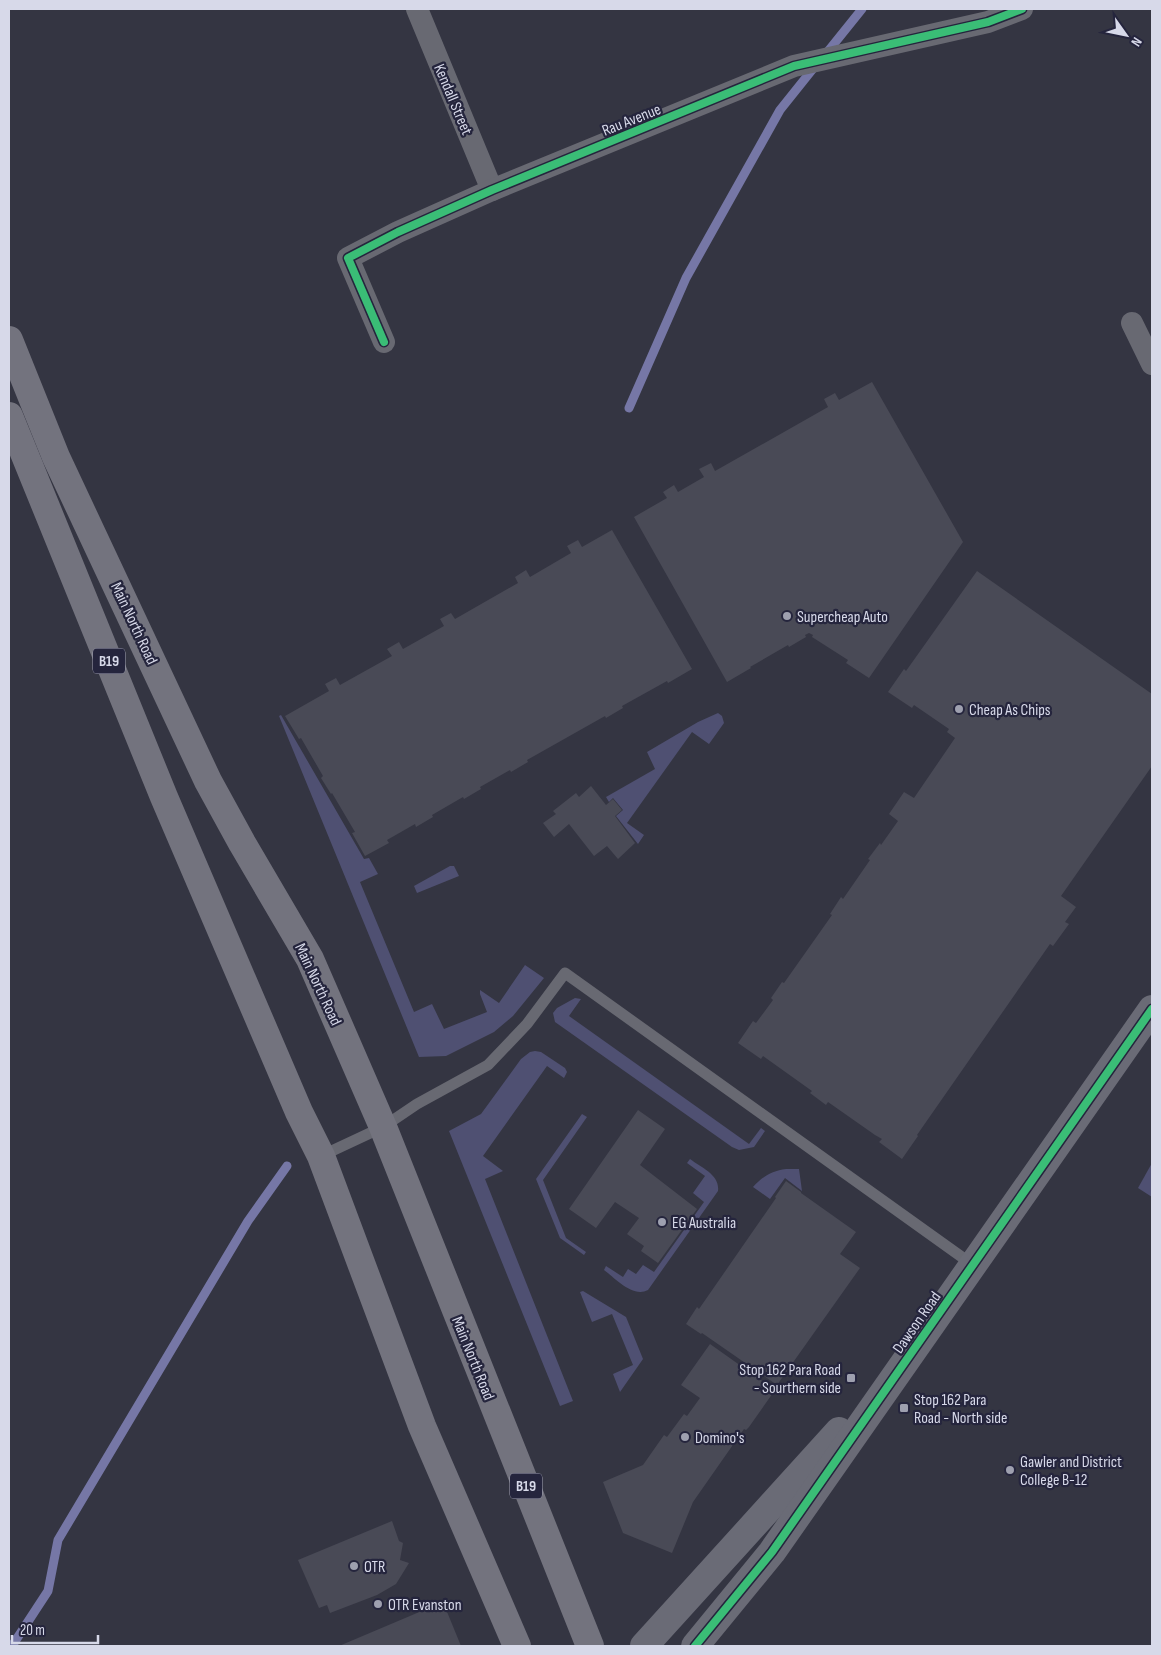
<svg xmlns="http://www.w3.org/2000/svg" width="1161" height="1655" font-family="'Sofia Sans Condensed',sans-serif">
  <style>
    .green { fill: #4f5072 }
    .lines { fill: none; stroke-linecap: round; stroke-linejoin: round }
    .stream { stroke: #7677a6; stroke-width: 9 }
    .building { fill: #494a56 }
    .lane { stroke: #686972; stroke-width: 11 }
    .street { stroke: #686972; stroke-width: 22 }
    .secondary { stroke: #6a6b76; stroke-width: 28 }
    .primary { stroke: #73737e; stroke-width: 28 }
    .cycleway-casing { stroke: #25253d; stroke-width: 11 }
    .cycleway { stroke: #3abd76; stroke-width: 8 }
    .poi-dot { fill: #9ea0af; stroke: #25253d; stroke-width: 2 }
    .labels { text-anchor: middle; stroke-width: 4.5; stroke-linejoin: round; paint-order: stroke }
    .shield { fill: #25253d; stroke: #a2a3b5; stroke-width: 1 }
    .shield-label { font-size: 15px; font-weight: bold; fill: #d7d9e9 }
    .street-label { font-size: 16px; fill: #d7d9e9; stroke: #25253d }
    .poi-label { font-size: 16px; fill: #d7d9e9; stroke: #25253d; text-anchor: start }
  </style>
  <rect width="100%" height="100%" fill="#343542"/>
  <!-- green -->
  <g class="green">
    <polygon points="718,713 722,716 724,723 709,744 692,732 627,823 644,835 638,844 616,816 623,810 613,798 609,802 606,797 655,769 647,752 698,722"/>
    <polygon points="281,715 364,859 369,858 378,874 360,882 414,1012 432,1004 444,1029 487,1012 480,994 480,990 499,1003 525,965 544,978 513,1016 494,1032 446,1056 419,1057 279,716"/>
    <polygon points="450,866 454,866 459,876 417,893 414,886"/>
    <polygon points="575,998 581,999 569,1016 749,1144 761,1128 765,1131 754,1147 739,1150 732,1147 555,1022 553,1013 557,1008"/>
    <polygon points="535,1051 541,1052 565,1068 567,1072 564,1078 547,1066 483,1156 503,1171 485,1179 573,1401 560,1406 449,1131 481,1114 521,1059 530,1052"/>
    <polygon points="582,1114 587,1117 543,1180 566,1238 586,1252 584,1255 560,1238 536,1179"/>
    <path d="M690,1159c12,9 30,16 28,32l-70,99c-15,8 -32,-11 -44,-20l2,-4 17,11 5,-8 8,5 7,-9 11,7 50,-70 -11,-9 12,-17 -18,-13z"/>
    <polygon points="1152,1163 1152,1197 1138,1188"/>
    <path d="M786,1169h13l3,22 -17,-13 -15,21 -17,-12c10,-11 19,-16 33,-18z"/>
    <polygon points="583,1291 626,1317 643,1359 620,1392 613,1374 633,1365 612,1314 592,1322 580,1292"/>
  </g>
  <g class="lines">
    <!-- stream -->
    <g class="stream">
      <polyline points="825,55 862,9"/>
      <polyline points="629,408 686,278 780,110 816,65"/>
      <polyline points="12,1646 48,1591 58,1540 248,1221 287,1166"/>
    </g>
  </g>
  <!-- building -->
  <g class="building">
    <polygon points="872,382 963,542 869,678 846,663 848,660 812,637 813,635 809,633 805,635 806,637 789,647 788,645 750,667 751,668 727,682 634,517 667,498 663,492 674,485 678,492 704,477 699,469 711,463 715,471 828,407 824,399 835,393 839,400"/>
    <polygon points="612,530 692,669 668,683 667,681 622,706 623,708 606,718 605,716 527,760 528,762 511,772 510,770 480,787 481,789 464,799 463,797 432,815 433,817 416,827 415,824 387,840 389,843 365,856 352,833 355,832 332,793 331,794 321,778 323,776 301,738 299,739 285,716 329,691 325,684 336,678 340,685 392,656 387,649 399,642 403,649 444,626 440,619 451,613 455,619 518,583 515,577 526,570 530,577 571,553 567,546 578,540 582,547"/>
    <polygon points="977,571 1152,694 1152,766 1061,896 1076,907 1065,922 1069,924 1053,946 1050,944 917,1135 918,1136 902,1159 879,1142 882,1139 875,1135 828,1102 826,1105 810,1093 812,1091 763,1056 761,1059 738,1043 753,1021 756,1023 773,1000 771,998 782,982 784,983 832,915 830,914 841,897 843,899 870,860 868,859 880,843 881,845 898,821 889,814 904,792 914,798 955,738 947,732 949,729 914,705 912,708 888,692 904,669 906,671"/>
    <polygon points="591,786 606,805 613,799 622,810 615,816 635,843 618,859 607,846 594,856 569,824 554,837 543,823 556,814 553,811 576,793 579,797"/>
    <polygon points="638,1110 665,1129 640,1165 697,1209 658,1263 641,1251 644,1246 627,1234 639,1218 615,1202 596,1228 569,1209"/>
    <polygon points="786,1181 801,1192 801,1193 856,1232 840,1254 860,1268 777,1385 702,1333 701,1334 686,1324 697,1307 699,1309 776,1198 775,1197"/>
    <polygon points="710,1344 775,1390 749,1427 746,1430 744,1429 693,1502 672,1553 623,1533 603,1482 643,1465 664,1435 667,1437 684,1414 687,1416 700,1398 681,1385"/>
    <polygon points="392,1521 399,1541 403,1543 400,1560 409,1563 396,1584 377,1595 330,1613 327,1605 319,1608 298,1560"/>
    <polygon points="443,1602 461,1646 339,1646"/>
  </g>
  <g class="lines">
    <!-- lane -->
    <polyline class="lane" points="321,1156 383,1127 417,1104 488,1065 527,1024 565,973 973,1265"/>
    <!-- street -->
    <g class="street">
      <polyline points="417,9 492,190"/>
      <polyline points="1132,323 1152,364"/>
      <polyline points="384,342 348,258 398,232 492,190 794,66 988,22 1022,9"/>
    </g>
    <!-- secondary -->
    <g class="secondary">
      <polyline points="644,1646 839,1431"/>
      <polyline points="695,1646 772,1552 1152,1009"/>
    </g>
    <!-- primary -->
    <g class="primary">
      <polyline points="9,340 56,457 208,781 242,843 310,959 383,1127 590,1646"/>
      <polyline points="9,416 164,797 299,1112 321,1156 422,1426 517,1646"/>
    </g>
    <defs>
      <g id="cycleway">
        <polyline points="384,342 348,258 398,232 492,190 794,66 988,22 1022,9"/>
        <polyline points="695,1646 772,1552 1152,1009"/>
      </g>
    </defs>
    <!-- cycleway casing -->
    <use href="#cycleway" class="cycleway-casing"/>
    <!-- cycleway -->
    <use href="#cycleway" class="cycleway"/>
  </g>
  <!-- markers -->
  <g class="poi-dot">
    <circle cx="787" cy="616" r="5"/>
    <circle cx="959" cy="709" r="5"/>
    <circle cx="662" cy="1222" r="5"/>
    <rect x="846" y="1373" width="10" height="10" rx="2.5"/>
    <rect x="899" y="1403" width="10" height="10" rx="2.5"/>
    <circle cx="685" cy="1437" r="5"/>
    <circle cx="1010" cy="1470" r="5"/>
    <circle cx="354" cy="1566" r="5"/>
    <circle cx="378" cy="1604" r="5"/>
  </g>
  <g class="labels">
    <!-- shield labels -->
    <g class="shield">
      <rect x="93" y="648.5" width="32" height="25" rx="4"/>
      <rect x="510" y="1473.5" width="32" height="25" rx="4"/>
    </g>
    <g class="shield-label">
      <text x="109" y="666">B19</text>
      <text x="526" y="1491">B19</text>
    </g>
    <!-- street labels -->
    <g class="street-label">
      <text transform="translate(454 99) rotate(67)" y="6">Kendall Street</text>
      <text transform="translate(631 119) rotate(-22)" y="6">Rau Avenue</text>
      <text transform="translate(135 623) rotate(65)" y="6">Main North Road</text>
      <text transform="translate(319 984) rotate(65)" y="6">Main North Road</text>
      <text transform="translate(916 1322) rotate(-55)" y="6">Dawson Road</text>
      <text transform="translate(474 1358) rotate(68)" y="6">Main North Road</text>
    </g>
    <!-- poi labels -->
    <g class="poi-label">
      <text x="797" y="622">Supercheap Auto</text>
      <text x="969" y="715">Cheap As Chips</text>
      <text x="672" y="1228">EG Australia</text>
      <text x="841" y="1375" text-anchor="end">Stop 162 Para Road<tspan x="841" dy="18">- Sourthern side</tspan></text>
      <text x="914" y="1405">Stop 162 Para<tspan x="914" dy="18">Road - North side</tspan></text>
      <text x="695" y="1443">Domino's</text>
      <text x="1020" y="1467">Gawler and District<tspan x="1020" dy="18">College B-12</tspan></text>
      <text x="364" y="1572">OTR</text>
      <text x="388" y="1610">OTR Evanston</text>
    </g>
  </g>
  <!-- border -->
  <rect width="1161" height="1655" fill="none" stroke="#d7d9e9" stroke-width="20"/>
  <!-- north arrow -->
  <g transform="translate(1126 35) rotate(123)" stroke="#25253d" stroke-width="4" paint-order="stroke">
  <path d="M0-4L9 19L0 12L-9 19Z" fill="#d7d9e9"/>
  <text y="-8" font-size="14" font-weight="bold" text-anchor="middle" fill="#d7d9e9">N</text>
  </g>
  <!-- scale -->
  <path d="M12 1635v8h86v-8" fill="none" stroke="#d7d9e9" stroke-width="2.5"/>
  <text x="20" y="1635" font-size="15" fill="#d7d9e9" stroke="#25253d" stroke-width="4" paint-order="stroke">20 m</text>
</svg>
